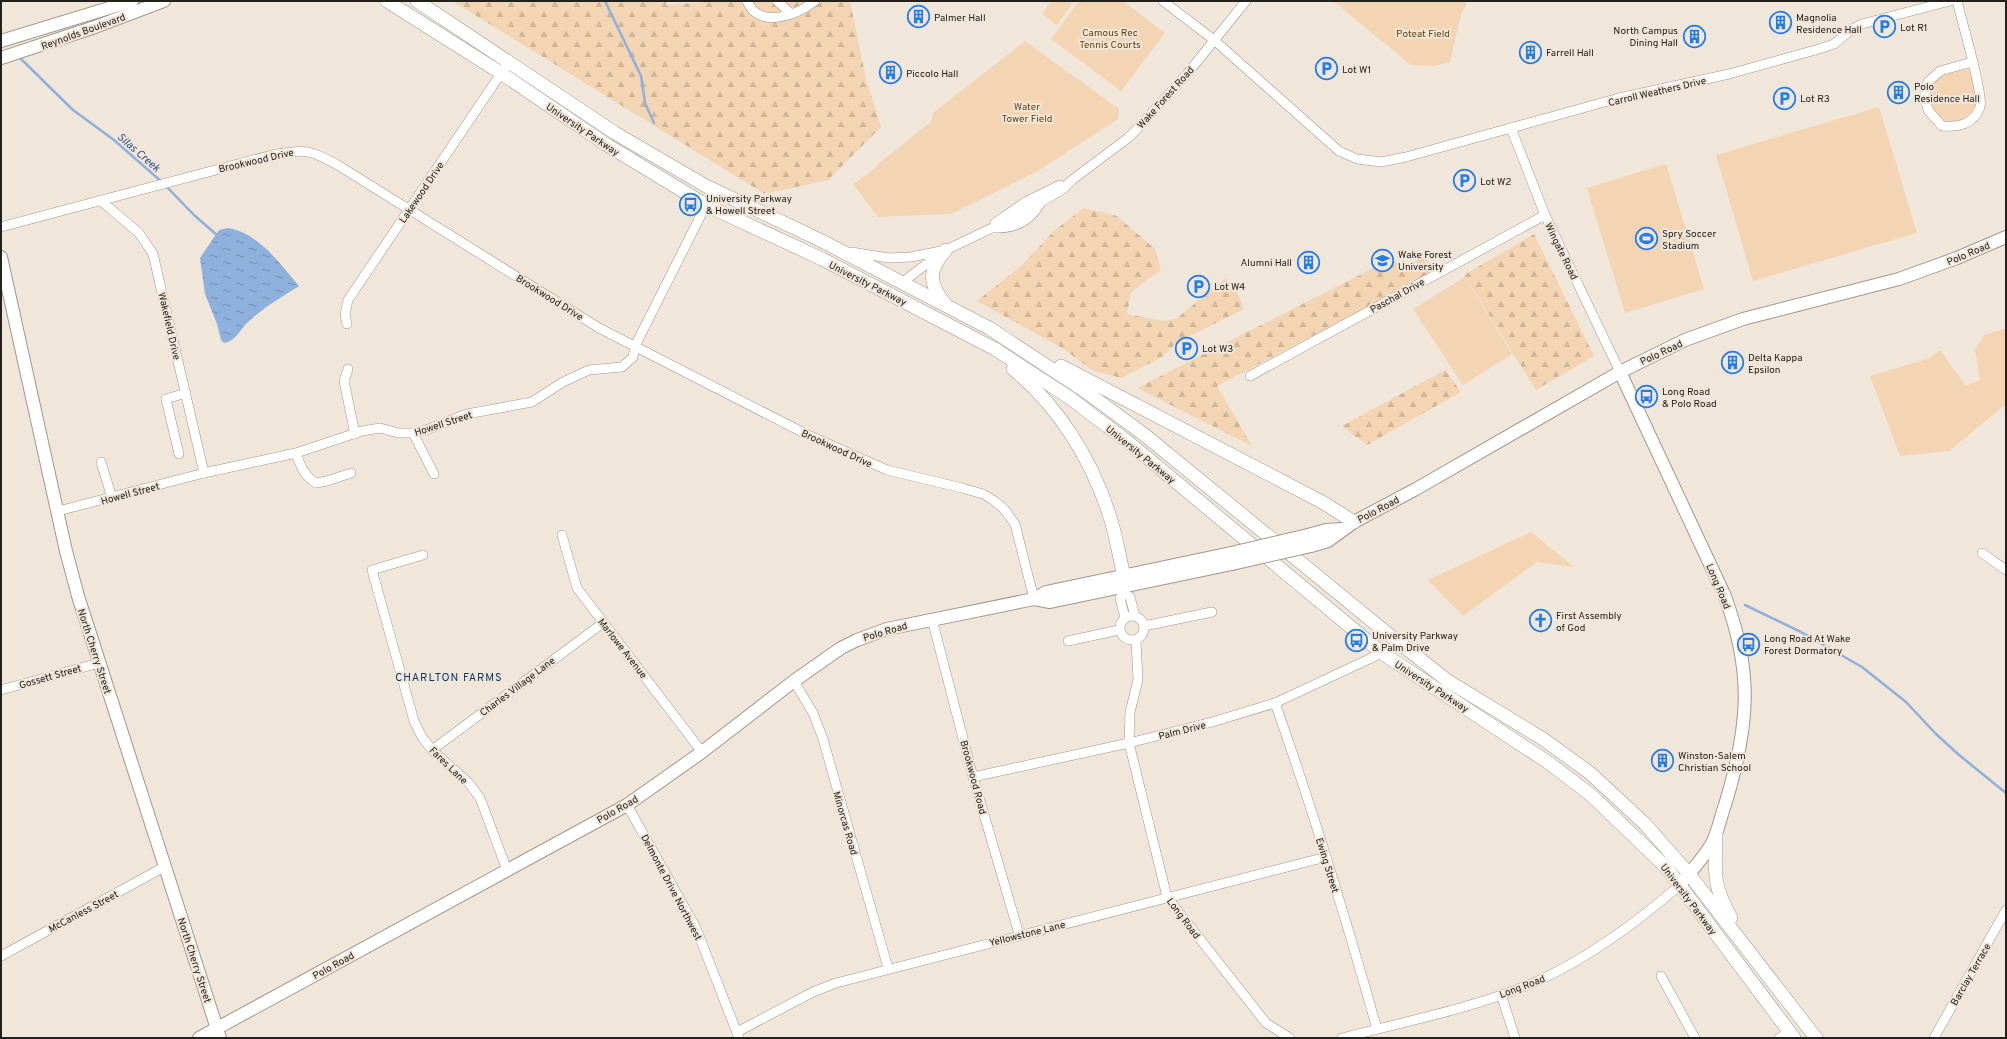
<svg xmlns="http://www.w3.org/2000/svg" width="2007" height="1039" font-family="Overpass,sans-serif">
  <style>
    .green { fill: #f3d4b3 }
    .forest { fill: url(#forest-firs) }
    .water { fill: url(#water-ripples) }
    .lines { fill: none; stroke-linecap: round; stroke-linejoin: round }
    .stream { stroke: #8eb0dd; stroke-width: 2.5 }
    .street-casing { stroke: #a1978c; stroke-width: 10 }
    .secondary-casing { stroke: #a1978c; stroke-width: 14 }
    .primary-casing { stroke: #a1978c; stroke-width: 14 }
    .street { stroke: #fff; stroke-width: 9 }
    .secondary { stroke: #fff; stroke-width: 12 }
    .primary { stroke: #fff; stroke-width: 13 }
    .secondary-bridge-casing { stroke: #a1978c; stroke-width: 14; stroke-linecap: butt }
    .secondary-bridge { stroke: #fff; stroke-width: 12 }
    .labels { text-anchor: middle; stroke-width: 4; stroke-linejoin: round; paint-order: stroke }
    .poi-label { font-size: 10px; fill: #24201b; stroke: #f1e6da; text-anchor: start }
    .street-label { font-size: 10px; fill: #24201b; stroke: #f1e6da }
    .park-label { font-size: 10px; fill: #69420b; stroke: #f1e6da }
    .water-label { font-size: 11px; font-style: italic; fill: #27538c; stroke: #f1e6da }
    .neighbourhood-label { font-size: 11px; letter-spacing: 1px; fill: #0b3669; stroke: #f1e6da }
  </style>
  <defs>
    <pattern id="forest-firs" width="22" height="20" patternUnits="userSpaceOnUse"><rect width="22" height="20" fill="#f3d4b3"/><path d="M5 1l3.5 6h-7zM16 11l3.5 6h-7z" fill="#d0b699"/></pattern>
    <pattern id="water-ripples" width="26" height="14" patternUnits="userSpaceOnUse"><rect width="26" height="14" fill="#8eb0dd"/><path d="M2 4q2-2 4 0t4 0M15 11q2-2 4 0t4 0" fill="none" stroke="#748fb2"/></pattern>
  </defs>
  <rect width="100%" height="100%" fill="#f1e6da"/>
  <!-- green -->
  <g class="green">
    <polygon points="1051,1 1074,1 1057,25 1042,14"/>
    <polygon points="1079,1 1123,1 1165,33 1121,91 1051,39"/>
    <polygon points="1333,1 1468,1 1461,15 1450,62 1434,66 1411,65"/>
    <polygon points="1025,41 1119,109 1118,119 1038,171 951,214 878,217 853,184 877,167 878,164 932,121 933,113"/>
    <path d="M1969,69c3,8 7,18 8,27 0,8 -4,16 -11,21 -26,18 -46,-18 -34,-33 9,-11 25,-12 37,-15z"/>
    <polygon points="1879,107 1917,233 1753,281 1716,155"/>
    <polygon points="1666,164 1704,289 1625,313 1587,188"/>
    <polygon points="1465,277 1512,354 1463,385 1413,309"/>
    <polygon points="2003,329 2006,329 2006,404 1949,451 1900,456 1870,376 1928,359 1940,350 1966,386 1980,380 1975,350 1984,335"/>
    <polygon points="1531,532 1574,567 1537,562 1463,616 1428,580"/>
  </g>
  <!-- forest -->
  <g class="forest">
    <polygon points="452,1 666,1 666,5 720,1 850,1 866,79 881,127 828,180 765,194"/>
    <polygon points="1084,208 1117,216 1155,249 1161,270 1131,292 1127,314 1164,321 1177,318 1225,279 1234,285 1244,309 1176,343 1162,357 1121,378 1092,370 1062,348 977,301 1021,266 1055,230"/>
    <polygon points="1534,234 1594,356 1536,390 1464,275"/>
    <polygon points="1425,257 1434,272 1217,386 1252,446 1137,388 1391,259 1405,267"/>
    <polygon points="1445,370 1461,392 1367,445 1342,426"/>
  </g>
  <!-- water -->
  <path class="water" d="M228,228c31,5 52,36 71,58 -19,12 -38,23 -54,39 -7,8 -10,16 -21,18l-3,-3 -4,-16 -12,-30 -5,-36 19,-28z"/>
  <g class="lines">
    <!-- stream -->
    <g class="stream">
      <polyline points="605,1 641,76 645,103 654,123"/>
      <polyline points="18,56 73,110 114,140 162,182"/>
      <polyline points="165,185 194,215 218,236"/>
      <polyline points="1745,605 1801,632 1862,667 1906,702 1936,734 1959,755 2006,793"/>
    </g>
    <defs>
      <g id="street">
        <path d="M747,1c12,29 50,14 68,0"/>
        <polyline points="777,1 790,13"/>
        <polyline points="1163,1 1214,40 1339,151 1357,159 1381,162 1406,157 1619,98 1729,74 1819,49 1834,44 1851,30 1862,24 1950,1"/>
        <path d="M1957,1c4,17 27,95 23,106 -6,18 -22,20 -38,19l-14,-16 -3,-13 3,-15 12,-11 32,-9"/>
        <polyline points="1511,128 1545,215 1620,372"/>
        <polyline points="100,200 139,233 153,254 204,473"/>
        <polyline points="995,223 1027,201 1060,185"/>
        <path d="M1,227l271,-72c35,-7 38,-5 69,12l258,161 205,105 83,37 75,18 21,6 10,6 11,9 11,15 19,75"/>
        <path d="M994,228c20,1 36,-7 46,-24"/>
        <polyline points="851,252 889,258 911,257 946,250 1017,216 1063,189 1072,180 1128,138 1135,131 1187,74 1246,1"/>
        <polyline points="903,282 938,255"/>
        <polyline points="347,324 345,314 348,300 504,69"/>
        <polyline points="348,369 344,381 355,434"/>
        <polyline points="1250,376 1545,215"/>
        <polyline points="413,433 434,474"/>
        <path d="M296,453c4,12 8,23 20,30l11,-2 24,-8"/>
        <polyline points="179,454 166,399 186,393"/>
        <polyline points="101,462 112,498"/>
        <polyline points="58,511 204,473 296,453 362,431 380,428 398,433 413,433 426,430 467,414 532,402 563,382 589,370 622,367 633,357 635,346 706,205"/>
        <polyline points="562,535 577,588 702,752"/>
        <polyline points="1982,553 2006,570"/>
        <polyline points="423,555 372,570 414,721 422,737 432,750 468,782 480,798 507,870"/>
        <polyline points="1123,588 1124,593 1130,597 1135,616"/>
        <polyline points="1124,593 1120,598 1125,618"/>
        <circle cx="1132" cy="628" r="12"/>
        <polyline points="932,619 973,777 1019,934"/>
        <polyline points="1144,626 1212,612"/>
        <polyline points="1068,641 1119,630"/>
        <polyline points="1136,641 1138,680 1130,712 1129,743 1167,897 1266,1023 1290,1038"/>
        <polyline points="794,681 813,713 823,739 888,968"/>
        <polyline points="1,690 99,663"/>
        <path d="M1275,703c38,107 71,216 102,326"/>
        <polyline points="432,750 603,623"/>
        <polyline points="973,777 1129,743 1212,722 1275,703 1382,653"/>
        <polyline points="627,805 696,928 739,1038"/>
        <polyline points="1,956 164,867"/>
        <polyline points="1661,976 1695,1038"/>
        <polyline points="1501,994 1515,1038"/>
        <polyline points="737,1032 813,992 836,983 1326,857"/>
        <path d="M1342,1038c65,-17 138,-31 200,-59 51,-24 95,-57 137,-93"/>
        <polyline points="1779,1038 1789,1032"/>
        <polyline points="1934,1038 2006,910"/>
      </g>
      <g id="secondary">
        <polyline points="1,41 132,1"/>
        <polyline points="1,58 95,27 164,1"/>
        <polyline points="1,257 66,551 78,596 220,1038"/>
        <path d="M1620,372l104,222c30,78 25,133 1,211 -5,13 -7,28 -14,40 -9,15 -21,27 -32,41"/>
        <polyline points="1308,535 1326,530 1342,529"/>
        <polyline points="1311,546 1328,541 1354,522 1416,489 1620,372 1685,340 1743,319 1899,279 1957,258 2006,237"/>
        <polyline points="1034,599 1050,602 1232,564"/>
        <polyline points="199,1038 627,805 702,752 794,681 841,648 857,640 887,629 1034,599 1046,592 1231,553"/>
      </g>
      <g id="primary">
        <polyline points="387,1 501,73 607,145 706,205 822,259 995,349 1070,398 1128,442 1382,653 1549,763 1591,795 1666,867 1794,1038"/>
        <polyline points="417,1 615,133 706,186 822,241 989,328 1085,391 1146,436 1388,634 1448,681 1543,739 1590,773 1645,824 1689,874 1816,1038"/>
        <path d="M946,250c-18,19 -18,34 0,55"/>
        <polyline points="1061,366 1322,502 1354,522"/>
        <path d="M1013,369c45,37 78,89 96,145 7,20 10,42 15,62"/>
        <path d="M1716,835c-1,37 -4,49 15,83"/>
      </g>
    </defs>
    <!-- street casing -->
    <use href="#street" class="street-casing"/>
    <!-- secondary casing -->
    <use href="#secondary" class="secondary-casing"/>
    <!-- primary casing -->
    <use href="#primary" class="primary-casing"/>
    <!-- street -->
    <use href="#street" class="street"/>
    <!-- secondary -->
    <use href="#secondary" class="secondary"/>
    <!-- primary -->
    <use href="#primary" class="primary"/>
    <defs>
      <g id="secondary-bridge">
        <polyline points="1231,553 1308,535"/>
        <polyline points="1232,564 1311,546"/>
      </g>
    </defs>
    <!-- secondary-bridge casing -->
    <use href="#secondary-bridge" class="secondary-bridge-casing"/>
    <!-- secondary-bridge -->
    <use href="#secondary-bridge" class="secondary-bridge"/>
  </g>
  <!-- icons -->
  <defs>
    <symbol id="building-ring" viewBox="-11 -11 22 22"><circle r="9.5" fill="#f1e6da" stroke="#237de7" stroke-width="1.5"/><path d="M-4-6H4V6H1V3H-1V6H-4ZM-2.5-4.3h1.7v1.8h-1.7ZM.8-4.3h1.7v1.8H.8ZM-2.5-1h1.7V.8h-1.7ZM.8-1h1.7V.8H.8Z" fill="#237de7"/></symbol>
    <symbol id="parking-ring" viewBox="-11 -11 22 22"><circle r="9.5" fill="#f1e6da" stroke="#237de7" stroke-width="1.5"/><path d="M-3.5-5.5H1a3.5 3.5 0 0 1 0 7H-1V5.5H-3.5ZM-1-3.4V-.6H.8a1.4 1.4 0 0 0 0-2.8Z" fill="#237de7"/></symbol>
    <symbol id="bus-ring" viewBox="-11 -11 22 22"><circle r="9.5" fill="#f1e6da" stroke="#237de7" stroke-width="1.5"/><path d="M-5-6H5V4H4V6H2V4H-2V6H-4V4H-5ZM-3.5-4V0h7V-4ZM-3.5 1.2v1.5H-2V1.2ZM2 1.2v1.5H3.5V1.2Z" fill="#237de7"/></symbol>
    <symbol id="stadium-ring" viewBox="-11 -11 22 22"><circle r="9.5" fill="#f1e6da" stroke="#237de7" stroke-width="1.5"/><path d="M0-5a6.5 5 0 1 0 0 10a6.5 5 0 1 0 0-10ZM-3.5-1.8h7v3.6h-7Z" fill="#237de7"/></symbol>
    <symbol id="university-ring" viewBox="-11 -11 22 22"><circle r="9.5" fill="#f1e6da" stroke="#237de7" stroke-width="1.5"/><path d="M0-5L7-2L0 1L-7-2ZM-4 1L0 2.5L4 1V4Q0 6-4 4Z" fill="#237de7"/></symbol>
    <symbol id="church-ring" viewBox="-11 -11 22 22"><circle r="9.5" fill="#f1e6da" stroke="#237de7" stroke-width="1.5"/><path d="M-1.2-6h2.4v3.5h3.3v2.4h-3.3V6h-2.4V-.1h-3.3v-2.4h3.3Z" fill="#237de7"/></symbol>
  </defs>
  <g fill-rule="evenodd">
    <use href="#building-ring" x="906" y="4" width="25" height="25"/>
    <use href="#building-ring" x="1768" y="10" width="25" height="25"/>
    <use href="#parking-ring" x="1872" y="14" width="25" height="25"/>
    <use href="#building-ring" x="1682" y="24" width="25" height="25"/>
    <use href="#building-ring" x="1518" y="40" width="25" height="25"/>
    <use href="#parking-ring" x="1314" y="56" width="25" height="25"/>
    <use href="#building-ring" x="878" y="60" width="25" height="25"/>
    <use href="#building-ring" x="1886" y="80" width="25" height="25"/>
    <use href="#parking-ring" x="1772" y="86" width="25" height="25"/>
    <use href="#parking-ring" x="1452" y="168" width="25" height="25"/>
    <use href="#bus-ring" x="678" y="192" width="25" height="25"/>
    <use href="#stadium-ring" x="1634" y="226" width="25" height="25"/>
    <use href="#university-ring" x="1370" y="248" width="25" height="25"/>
    <use href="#building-ring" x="1296" y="250" width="25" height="25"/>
    <use href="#parking-ring" x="1186" y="274" width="25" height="25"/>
    <use href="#parking-ring" x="1174" y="336" width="25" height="25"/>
    <use href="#building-ring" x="1720" y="350" width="25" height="25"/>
    <use href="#bus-ring" x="1634" y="384" width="25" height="25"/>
    <use href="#church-ring" x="1528" y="608" width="25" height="25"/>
    <use href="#bus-ring" x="1344" y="628" width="25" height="25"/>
    <use href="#bus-ring" x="1736" y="632" width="25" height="25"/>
    <use href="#building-ring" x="1650" y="748" width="25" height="25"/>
  </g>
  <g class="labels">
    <!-- poi labels -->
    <g class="poi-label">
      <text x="934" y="21">Palmer Hall</text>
      <text x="1796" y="21">Magnolia<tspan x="1796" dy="12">Residence Hall</tspan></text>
      <text x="1900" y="31">Lot R1</text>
      <text x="1678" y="34" text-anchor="end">North Campus<tspan x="1678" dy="12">Dining Hall</tspan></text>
      <text x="1546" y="56">Farrell Hall</text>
      <text x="1342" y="73">Lot W1</text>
      <text x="906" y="77">Piccolo Hall</text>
      <text x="1914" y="90">Polo<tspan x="1914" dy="12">Residence Hall</tspan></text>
      <text x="1800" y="102">Lot R3</text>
      <text x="1480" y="185">Lot W2</text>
      <text x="706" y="202">University Parkway<tspan x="706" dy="12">&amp; Howell Street</tspan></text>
      <text x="1662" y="237">Spry Soccer<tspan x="1662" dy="12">Stadium</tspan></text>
      <text x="1398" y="258">Wake Forest<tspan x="1398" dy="12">University</tspan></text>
      <text x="1292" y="266" text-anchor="end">Alumni Hall</text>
      <text x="1214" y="290">Lot W4</text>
      <text x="1202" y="352">Lot W3</text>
      <text x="1748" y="361">Delta Kappa<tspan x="1748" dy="12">Epsilon</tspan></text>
      <text x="1662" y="395">Long Road<tspan x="1662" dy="12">&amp; Polo Road</tspan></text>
      <text x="1556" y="619">First Assembly<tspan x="1556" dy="12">of God</tspan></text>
      <text x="1372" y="639">University Parkway<tspan x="1372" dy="12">&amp; Palm Drive</tspan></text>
      <text x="1764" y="642">Long Road At Wake<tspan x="1764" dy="12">Forest Dormatory</tspan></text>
      <text x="1678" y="759">Winston-Salem<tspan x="1678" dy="12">Christian School</tspan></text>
    </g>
    <!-- street labels -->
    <g class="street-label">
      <text transform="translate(83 31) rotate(-20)" y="4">Reynolds Boulevard</text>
      <text transform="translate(1657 91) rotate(-13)" y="4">Carroll Weathers Drive</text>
      <text transform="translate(1165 97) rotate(-48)" y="4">Wake Forest Road</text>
      <text transform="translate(583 129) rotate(34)" y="4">University Parkway</text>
      <text transform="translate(256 160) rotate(-13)" y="4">Brookwood Drive</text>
      <text transform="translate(421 192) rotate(-56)" y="4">Lakewood Drive</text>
      <text transform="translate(1562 251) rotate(64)" y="4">Wingate Road</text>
      <text transform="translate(1968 253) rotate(-23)" y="4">Polo Road</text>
      <text transform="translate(868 283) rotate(27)" y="4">University Parkway</text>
      <text transform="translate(1397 295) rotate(-29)" y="4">Paschal Drive</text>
      <text transform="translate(550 297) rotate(32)" y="4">Brookwood Drive</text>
      <text transform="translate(170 326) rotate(77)" y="4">Wakefield Drive</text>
      <text transform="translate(1661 352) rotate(-25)" y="4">Polo Road</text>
      <text transform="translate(443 423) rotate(-18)" y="4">Howell Street</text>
      <text transform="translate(837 448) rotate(25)" y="4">Brookwood Drive</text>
      <text transform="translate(1141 454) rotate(39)" y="4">University Parkway</text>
      <text transform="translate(130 493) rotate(-15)" y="4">Howell Street</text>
      <text transform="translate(1378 509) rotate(-28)" y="4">Polo Road</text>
      <text transform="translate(1719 586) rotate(67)" y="4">Long Road</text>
      <text transform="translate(885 631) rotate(-16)" y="4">Polo Road</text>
      <text transform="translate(623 648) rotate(52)" y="4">Marlowe Avenue</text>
      <text transform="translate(95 651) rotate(72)" y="4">North Cherry Street</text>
      <text transform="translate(50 676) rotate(-16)" y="4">Gossett Street</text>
      <text transform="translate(517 686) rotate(-37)" y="4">Charles Village Lane</text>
      <text transform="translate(1432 686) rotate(33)" y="4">University Parkway</text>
      <text transform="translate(1182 730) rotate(-14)" y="4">Palm Drive</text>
      <text transform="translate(449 765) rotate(44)" y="4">Fares Lane</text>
      <text transform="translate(974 777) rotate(75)" y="4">Brookwood Road</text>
      <text transform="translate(617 809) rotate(-30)" y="4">Polo Road</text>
      <text transform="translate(846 823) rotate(74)" y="4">Minorcas Road</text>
      <text transform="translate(1328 865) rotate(73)" y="4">Ewing Street</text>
      <text transform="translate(672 887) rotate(62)" y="4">Delmonte Drive Northwest</text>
      <text transform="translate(1689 899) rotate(53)" y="4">University Parkway</text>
      <text transform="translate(83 911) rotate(-28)" y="4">McCanless Street</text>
      <text transform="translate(1184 918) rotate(53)" y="4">Long Road</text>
      <text transform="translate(1027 933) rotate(-14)" y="4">Yellowstone Lane</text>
      <text transform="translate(195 960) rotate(72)" y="4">North Cherry Street</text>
      <text transform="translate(333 965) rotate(-29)" y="4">Polo Road</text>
      <text transform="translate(1970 974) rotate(-60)" y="4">Barclay Terrace</text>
      <text transform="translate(1522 986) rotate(-21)" y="4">Long Road</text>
    </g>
    <!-- park labels -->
    <g class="park-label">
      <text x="1110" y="36">Camous Rec<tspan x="1110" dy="12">Tennis Courts</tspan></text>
      <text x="1423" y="37">Poteat Field</text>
      <text x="1027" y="110">Water<tspan x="1027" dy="12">Tower Field</tspan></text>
    </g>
    <!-- water labels -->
    <g class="water-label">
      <text transform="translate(139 152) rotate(41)" y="4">Silas Creek</text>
    </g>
    <!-- neighbourhood labels -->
    <g class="neighbourhood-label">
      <text x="449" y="681">CHARLTON FARMS</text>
    </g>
  </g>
  <!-- border -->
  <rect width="2007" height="1039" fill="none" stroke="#24201b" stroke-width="4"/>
</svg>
